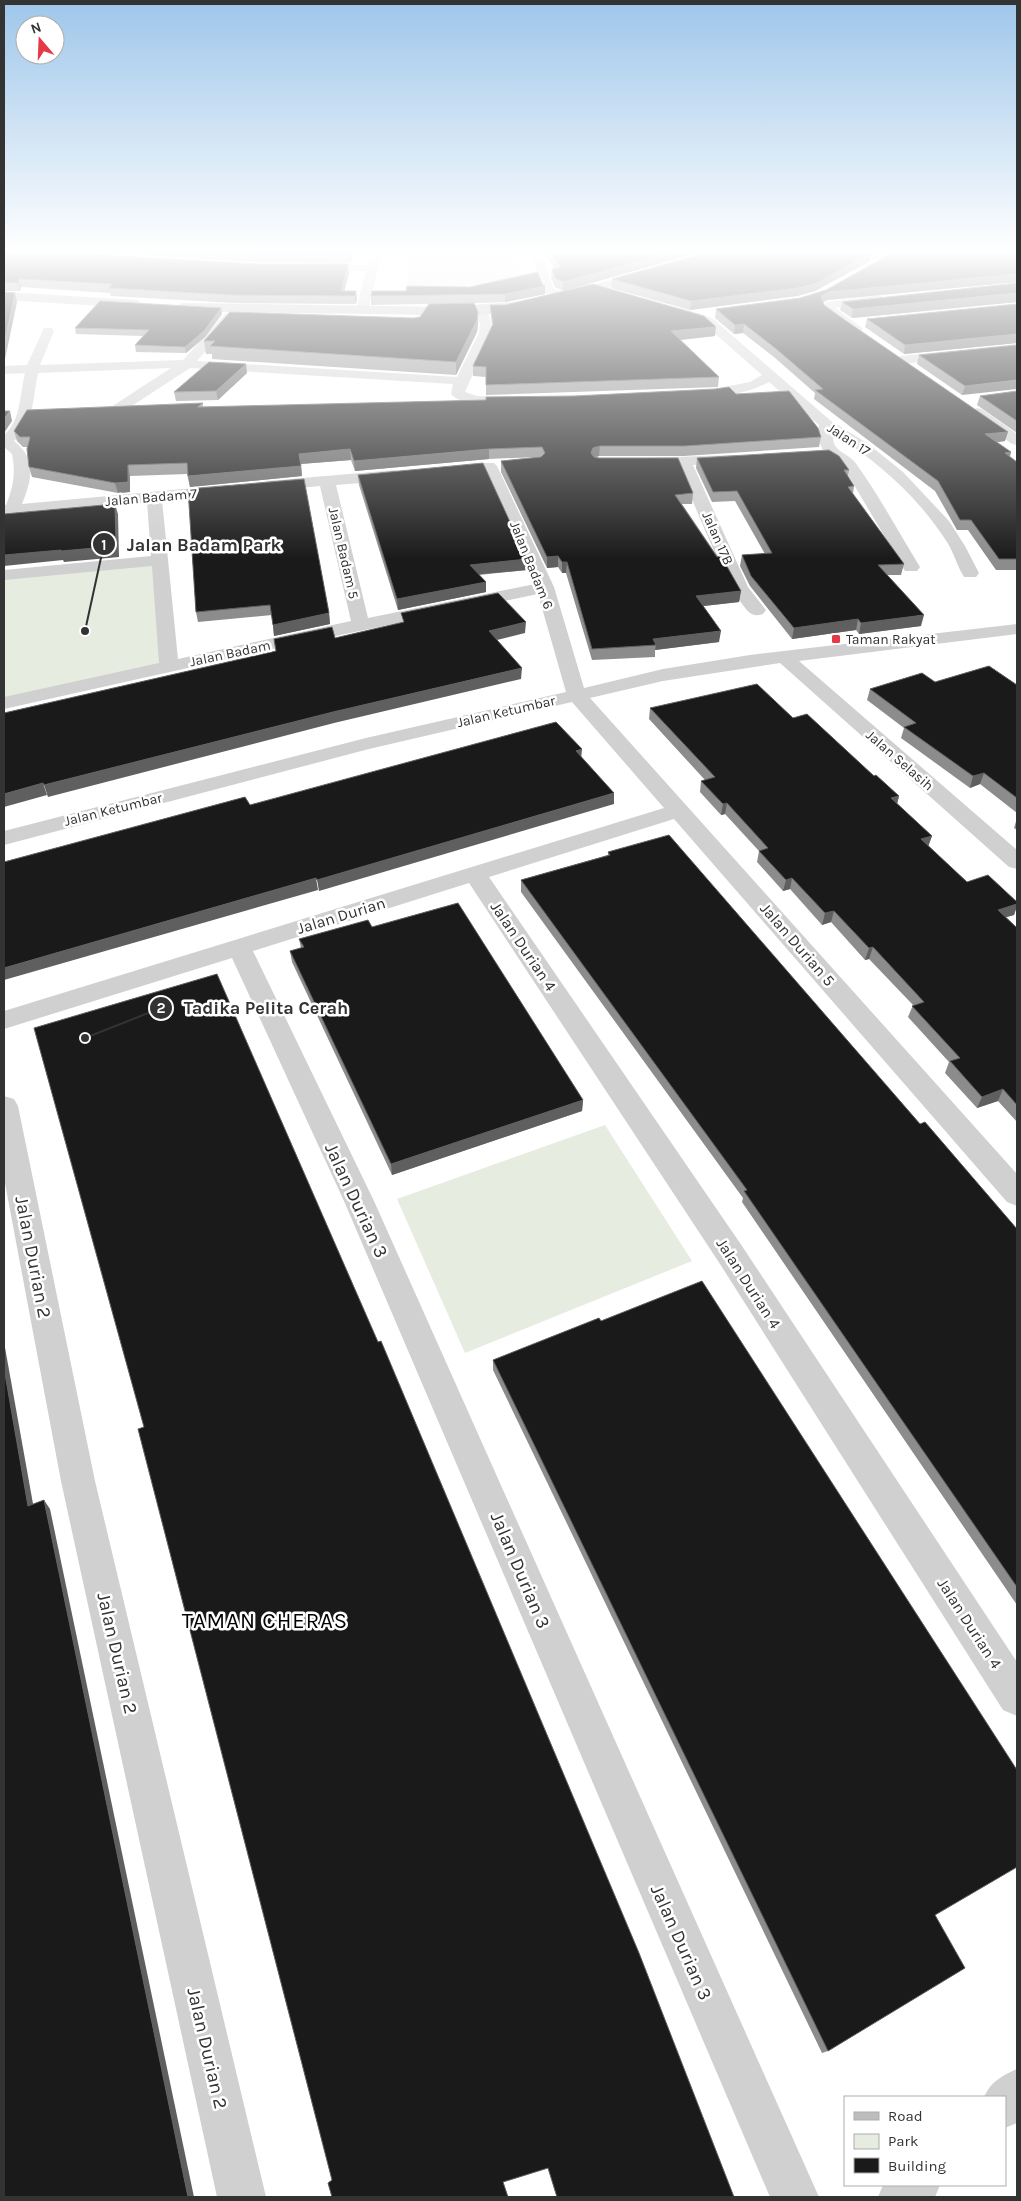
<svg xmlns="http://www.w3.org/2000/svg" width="1021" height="2201" font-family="Karla,sans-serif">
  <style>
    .green { fill: #e6ecdf }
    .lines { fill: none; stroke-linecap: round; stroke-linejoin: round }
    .street { fill: #d0d0d0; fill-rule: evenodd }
    .secondary { fill: #bdbdbd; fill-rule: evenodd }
    .wall { fill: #8c8c8c }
    .shaded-wall { fill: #5f5f5f }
    .building { fill: #1a1a1a; stroke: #5f5f5f }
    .poi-dot { fill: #e63946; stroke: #fff; stroke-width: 2 }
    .labels { text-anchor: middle; stroke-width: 5; stroke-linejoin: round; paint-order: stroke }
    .far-street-label { font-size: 14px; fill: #333; stroke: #fff }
    .far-poi-label { font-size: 14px; fill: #333; stroke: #fff; text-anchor: start }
    .street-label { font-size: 16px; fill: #333; stroke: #fff }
    .near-street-label { font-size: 19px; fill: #333; stroke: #fff }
    .near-quarter-label { font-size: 22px; letter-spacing: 1px; fill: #000; stroke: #fff }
    .leader { fill: none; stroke: #333; stroke-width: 2 }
    .callout-dot { fill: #333; stroke: #fff; stroke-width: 2 }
    .mark-label { font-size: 15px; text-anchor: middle; font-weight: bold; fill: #fff }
    .callout-label { font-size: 18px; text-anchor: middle; font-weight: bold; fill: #333; stroke: #fff; stroke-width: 5; stroke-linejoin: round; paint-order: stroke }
  </style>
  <rect width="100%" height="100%" fill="#fff"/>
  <!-- green -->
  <g class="green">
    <polygon points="409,251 516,251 521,284 407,286"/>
    <polygon points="160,560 169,666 4,702 4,577"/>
    <polygon points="605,1125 692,1261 465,1353 397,1199"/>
  </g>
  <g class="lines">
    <!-- street -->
    <g class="street">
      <polygon points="372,251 382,251 368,310 362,314 356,310 366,271 312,270 306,267 312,264 368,265"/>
      <polygon points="531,251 541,251 553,288 570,296 568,298 560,298 544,292"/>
      <polygon points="814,251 852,251 882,254 920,251 968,251 963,254 882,260 819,254"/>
      <polygon points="879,295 885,299 883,301 835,308 861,327 863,330 857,334 824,312 821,306 827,302"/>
      <path d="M480,306c10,3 12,18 11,27l-26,59 12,4 34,1 5,1 2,3 -2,3c-16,4 -54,3 -65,-10l2,-10 -263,-16 -69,45h-10l-2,-3 2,-3 60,-39 -133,5c-5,23 -4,52 -24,68 23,18 18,38 8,63l204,-19 5,2 3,3 -3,3 -5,2 -64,5 16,159 173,-38 -31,-135 -53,5 -5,-2 -3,-3 3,-3 5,-2 129,-11 5,2 3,3 -3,3 -5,2 -60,5 32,133 167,-34 -54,-118 3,-3h10l3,3 57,121 30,101 79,-19 87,-14 267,-31v10l-218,27 218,189v19l-8,-2 -229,-204 -117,18 -73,17 427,476v32l-10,-4 -333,-383 -185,58 253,369 275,416v54l-14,-6 -283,-446 -251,-381 -216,68 121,250 445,996h-49l-426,-996 -112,-243 -228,71v-18l660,-203 -92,-106 -203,47 -365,96v-14l362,-93 200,-46 -28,-98 -265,55 -269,60v-12l155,-34 -7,-97 -148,14v-10l147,-14 -4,-54 -143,13v-10h2c7,-17 10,-32 6,-51l-8,-7v-12c17,-14 16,-42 21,-62l-21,1v-8l23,-1 17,-37h8l2,3 -14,34 143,-5 42,-46 4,-1 6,4 -38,44 260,16 22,-44 1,-9 -6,-14z"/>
      <path d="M682,308l30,10 119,103 36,22 36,29 46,49 16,25 14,27 -3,4h-12c-7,-11 -10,-24 -17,-35 -28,-44 -70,-82 -114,-108 -2,19 16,18 24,31 23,32 42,68 63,102l-3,4h-12l-61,-103 -20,-15 -6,-14 1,-14 -50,-43c-17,10 -60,20 -80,15l-2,-3 2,-3 25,-2 36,-7 12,-7 -58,-51 -26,-9 -2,-3 2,-3z"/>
      <polygon points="1017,344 1017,352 901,364 895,360 901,356"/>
      <polygon points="977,408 982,409 1017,434 1017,445 1012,444 972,415 970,412"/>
      <path d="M733,455l5,1 2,3 -2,3 -45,3 55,122 18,23 -3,4c-3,1 -7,2 -11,0 -19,-9 -63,-123 -74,-149l-35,1 -5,-1 -2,-3 2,-3 5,-1z"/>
      <polygon points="4,1096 14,1099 18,1106 95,1481 266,2197 217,2197 61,1481 4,1178"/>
      <path d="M1017,2069v54l-12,5v-31h-21c7,-16 18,-21 33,-28z"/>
      <polygon points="883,2185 940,2185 935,2197 878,2197"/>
    </g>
    <!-- secondary -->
    <g class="secondary">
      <polygon points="647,270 653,273 651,275 566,300 560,296 562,294"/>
      <polygon points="4,292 137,300 143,304 137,308 4,300"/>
      <path d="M527,301l4,1 2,3 -2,3c-49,12 -108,6 -159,6 -63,-1 -127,-1 -190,-3l-6,-4 6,-4 266,4z"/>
    </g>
  </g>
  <!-- wall -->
  <g class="wall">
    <polygon points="4,251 349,273 344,291 356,291 357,299 356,304 234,303 111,296 110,293 21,287 20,291 4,291"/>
    <polygon points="71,251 355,251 351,263 257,262"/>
    <polygon points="543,251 704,251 563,291 555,287 551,277 552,269 555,268"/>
    <polygon points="1017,251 1017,282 827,300 824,302 824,305 1005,441 997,442 1011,452 1010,457 1017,462 1017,570 996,570 968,530 957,530 935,491 814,399 815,393 774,357 743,333 734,334 715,318 716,309 800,298 826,290"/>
    <polygon points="871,253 870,261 815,291 797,296 690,310 611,288 612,279"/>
    <polygon points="1017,283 1017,302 852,318 840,310 842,302"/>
    <polygon points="542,284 545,286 545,294 505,302 474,303 478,312 478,324 477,332 456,375 212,359 212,354 206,354 204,341 414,318 472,303 371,305 371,296 406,291 470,287"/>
    <polygon points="1017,304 1017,343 904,354 865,327 867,319"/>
    <polygon points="490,305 715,336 680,340 719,377 718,387 486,395 486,377 473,376 473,366 492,326"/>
    <polygon points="221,308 222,314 205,337 186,353 136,352 135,345 143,336 76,334 75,328"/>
    <polygon points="1017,345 962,395 917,364 919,355"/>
    <polygon points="247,373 218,400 176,401 174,392"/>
    <polygon points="1017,391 1017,433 977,405 980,396"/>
    <polygon points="736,394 821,437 819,447 684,456 599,456 596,457 693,493 692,504 682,504 741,591 739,602 703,606 719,642 655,650 655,657 592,660 566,573 562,573 558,567 547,568 501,472 501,461 536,457 489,459 355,471 351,460 301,464 302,476 190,487 187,474 130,476 130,492 118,493 32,477 29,467 28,447 23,447 17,441 14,431 203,403 203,407"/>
    <polygon points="697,458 849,470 848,476 854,486 853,494 904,564 901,575 887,575 921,626 859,634 856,630 792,639 750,586 740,566 742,555 765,554 735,501 712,502 696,468"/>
    <polygon points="358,475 527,559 527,570 479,575 486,582 486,592 398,610 359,485"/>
    <polygon points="188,489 329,613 330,624 274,636 272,615 198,622 196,612"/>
    <polygon points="935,682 1017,685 1017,813 980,784 970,788 901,738 904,728 867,700 870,689"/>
    <polygon points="650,708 793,718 874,776 899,796 897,804 932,836 928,846 967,882 1017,902 1017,906 1014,915 1006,917 1017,928 1017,1122 998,1101 977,1108 945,1073 949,1062 908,1017 913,1005 869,959 865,960 831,922 822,925 790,889 783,891 757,862 759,851 725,814 721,815 700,792 701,781 705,780 649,719"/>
    <polygon points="1017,818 1017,830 1014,828"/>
    <polygon points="608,852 920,1124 1017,1229 1017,1605 742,1202 743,1198 521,892 521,880 608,855"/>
    <polygon points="372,927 583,1100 582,1111 392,1175 292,962 290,951 301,948 299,939"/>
    <polygon points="493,1360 935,1915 828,2051 822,2053 493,1370"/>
  </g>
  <!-- shaded-wall -->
  <g class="shaded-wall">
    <polygon points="352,251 355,251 351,263 351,255"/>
    <polygon points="676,251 704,251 563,291 563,282"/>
    <polygon points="882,251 897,251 882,252"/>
    <polygon points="871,253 870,261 815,291 797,296 690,310 691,301"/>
    <polygon points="348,264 349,273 343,296 341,291"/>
    <polygon points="1017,274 1017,282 827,300 820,304 821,296 828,292"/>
    <polygon points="19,279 21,287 20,291 18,283"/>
    <polygon points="545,286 545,294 505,302 505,294"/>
    <polygon points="356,291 357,299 356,304 355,296"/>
    <polygon points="15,293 17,302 4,364 4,344"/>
    <polygon points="1017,293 1017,302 852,318 853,309"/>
    <polygon points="221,308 222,314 205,337 186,353 185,347"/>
    <polygon points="478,312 478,324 477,332 456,375 456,362"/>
    <polygon points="744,324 743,333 734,334 735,325"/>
    <polygon points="716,327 715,336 670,341 671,331"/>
    <polygon points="1017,334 1017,343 904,354 905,345"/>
    <polygon points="246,364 247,373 218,400 216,391"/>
    <polygon points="1017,380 1017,389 962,395 965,386"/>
    <polygon points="10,411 12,421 4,433 4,419"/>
    <polygon points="1008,432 1005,441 983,444 985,434"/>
    <polygon points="600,446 599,456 592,458 591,453 593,448"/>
    <polygon points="350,449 351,460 300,464 299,454"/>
    <polygon points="489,449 489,459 355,471 354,461"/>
    <polygon points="1011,452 1008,462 1005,453"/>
    <polygon points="128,465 130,476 130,492 118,493 115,483"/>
    <polygon points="301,466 302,476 190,487 188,476"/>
    <polygon points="115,504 118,514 119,557 64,562 63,560 4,566 4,555"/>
    <polygon points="558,556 558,567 547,568 547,557"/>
    <polygon points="527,559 527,570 470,575 470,565"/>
    <polygon points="562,562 567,562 566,573 562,573"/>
    <polygon points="486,582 486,592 398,610 397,599"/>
    <polygon points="741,591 739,602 695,607 696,596"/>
    <polygon points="329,613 330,624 274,636 273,625"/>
    <polygon points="924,615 921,626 859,634 861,623"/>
    <polygon points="858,619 856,630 792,639 794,628"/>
    <polygon points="526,622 525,633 489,642 489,631"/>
    <polygon points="721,631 719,642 655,650 656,645 653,639"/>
    <polygon points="522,668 521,679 334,723 48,797 44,785 333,712"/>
    <polygon points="582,749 581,760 576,751"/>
    <polygon points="984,773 980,784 970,788 973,776"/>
    <polygon points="43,783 47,795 4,807 4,794"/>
    <polygon points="614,793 614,804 319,891 317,880"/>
    <polygon points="899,796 896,808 891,798"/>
    <polygon points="727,803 725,814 721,815 723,804"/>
    <polygon points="932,836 928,847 921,839"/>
    <polygon points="316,878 318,890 4,980 4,968"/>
    <polygon points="792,878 790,889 783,891 786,880"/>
    <polygon points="1017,904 1017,906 1014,915 993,921 998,910"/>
    <polygon points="834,911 831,922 822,925 825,913"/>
    <polygon points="873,947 869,959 865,960 869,948"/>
    <polygon points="1003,1089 998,1101 977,1108 982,1097"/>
    <polygon points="583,1100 582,1111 392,1175 391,1164"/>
    <polygon points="4,1342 35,1515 28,1506 4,1368"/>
    <polygon points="44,1500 50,1509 194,2197 188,2197"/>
  </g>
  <!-- building -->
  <g class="building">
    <polygon points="4,251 39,251 256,264 348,264 341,291 356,291 355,296 233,295 109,288 112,284 19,279 18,283 4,282"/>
    <polygon points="205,251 352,251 351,255 256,254"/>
    <polygon points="549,251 676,251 563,282 555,278 552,269 561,267"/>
    <polygon points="713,251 851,251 871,253 817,283 798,288 691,301 612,279"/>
    <polygon points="925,251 1017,251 1017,274 828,292 821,296 824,305 845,320 1008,432 985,434 1011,452 1005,453 1017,462 1017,559 999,559 971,520 960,520 938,481 815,390 823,389 775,348 744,324 735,325 716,309 800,298 826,290 890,254"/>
    <polygon points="538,272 542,284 545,286 505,294 371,296 372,291 406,291 407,286 470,287"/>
    <polygon points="1017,283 1017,293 853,309 842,302"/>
    <polygon points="593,284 704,316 716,327 671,331 719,377 486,385 486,367 473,366 493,324 490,305 505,305"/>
    <polygon points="4,292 15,293 4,344"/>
    <polygon points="100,301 221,308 204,331 185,347 135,345 149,330 75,328"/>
    <polygon points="474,303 478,312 477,320 456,362 210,346 215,341 204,341 230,312 414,318 420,317 429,304"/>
    <polygon points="1017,304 1017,334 905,345 867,319"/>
    <polygon points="1017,345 1017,380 965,386 919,355"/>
    <polygon points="209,362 246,364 216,391 174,392"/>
    <polygon points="729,387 736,394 789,391 818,428 821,437 685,446 600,446 593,448 591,453 594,457 599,458 678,458 693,493 675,495 717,557 721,556 741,591 696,596 721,631 653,639 656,645 592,649 567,562 562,562 558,556 547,557 501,461 541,457 545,453 542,447 489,449 354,461 350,449 299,454 301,466 188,476 187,463 128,465 128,482 115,483 29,467 27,449 30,437 20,437 14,431 27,410 203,403 198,407 486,400 486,397 574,396 715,389"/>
    <polygon points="1017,391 1017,421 980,396"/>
    <polygon points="4,411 10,411 4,419"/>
    <polygon points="829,450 839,456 849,470 844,470 854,486 848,487 904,564 878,565 924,615 861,623 858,619 794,628 751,576 742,555 772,553 737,491 713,492 697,458"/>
    <polygon points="483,463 527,559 470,565 486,582 397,599 358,475"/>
    <polygon points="304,479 329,613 273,625 270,605 196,612 188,489"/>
    <polygon points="115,504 116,546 61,551 61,550 4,555 4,514"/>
    <polygon points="498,593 526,622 489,631 522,668 333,712 44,785 43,783 4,794 4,713 276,651 274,639 332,627 335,638 404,622 401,613"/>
    <polygon points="989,666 1017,685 1017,798 984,773 973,776 904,727 916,723 870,689 922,673 935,682"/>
    <polygon points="757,684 793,718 807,714 874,776 876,775 899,796 891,798 932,836 921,839 967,882 988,875 1017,902 1017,904 998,910 1017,928 1017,1105 1003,1089 982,1097 950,1061 960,1058 912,1006 924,1002 873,947 869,948 834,911 825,913 792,878 786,880 759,851 768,848 727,803 723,804 701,781 715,777 650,708"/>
    <polygon points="556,722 582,749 576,751 614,793 317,880 316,878 4,968 4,862 245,797 250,805"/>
    <polygon points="669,835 920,1124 925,1122 1017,1229 1017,1587 744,1191 747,1190 521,880 610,855 608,852"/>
    <polygon points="458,903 583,1100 391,1164 290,951 304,947 299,939 368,920 372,927"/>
    <polygon points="217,974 378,1342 381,1341 639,1953 734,2197 557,2197 548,2168 503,2182 508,2197 332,2197 328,2183 332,2180 138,1429 144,1427 34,1028"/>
    <polygon points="702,1281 1017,1770 1017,1867 935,1915 965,1968 828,2051 493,1360 599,1318 601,1321"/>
    <polygon points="4,1368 28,1506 44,1500 188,2197 4,2197"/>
  </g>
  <!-- sky -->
  <linearGradient id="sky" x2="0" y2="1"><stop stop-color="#9ec6ea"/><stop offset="0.45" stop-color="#fff"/><stop offset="1" stop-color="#fff" stop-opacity="0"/></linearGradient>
  <rect width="1021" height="559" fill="url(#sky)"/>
  <!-- markers -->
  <rect class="poi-dot" x="831" y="634" width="10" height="10" rx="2.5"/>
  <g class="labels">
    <!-- far-street labels -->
    <g class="far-street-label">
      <text transform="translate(849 439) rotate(33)" y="5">Jalan 17</text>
      <text transform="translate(151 497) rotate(-5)" y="5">Jalan Badam 7</text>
      <text transform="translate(718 538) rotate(66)" y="5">Jalan 17B</text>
      <text transform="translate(344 553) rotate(77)" y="5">Jalan Badam 5</text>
      <text transform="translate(532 565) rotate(68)" y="5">Jalan Badam 6</text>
      <text transform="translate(230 653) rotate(-12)" y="5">Jalan Badam</text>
      <text transform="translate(506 711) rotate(-13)" y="5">Jalan Ketumbar</text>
      <text transform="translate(900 760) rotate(41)" y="5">Jalan Selasih</text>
      <text transform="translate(113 809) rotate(-14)" y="5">Jalan Ketumbar</text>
    </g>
    <!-- far-poi labels -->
    <g class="far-poi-label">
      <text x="846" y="644">Taman Rakyat</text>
    </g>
    <!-- street labels -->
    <g class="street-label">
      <text transform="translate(341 915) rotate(-17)" y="6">Jalan Durian</text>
      <text transform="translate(798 944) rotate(49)" y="6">Jalan Durian 5</text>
      <text transform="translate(524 946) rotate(56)" y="6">Jalan Durian 4</text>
      <text transform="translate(749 1283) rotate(57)" y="6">Jalan Durian 4</text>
      <text transform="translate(970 1623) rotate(57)" y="6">Jalan Durian 4</text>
    </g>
    <!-- near-street labels -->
    <g class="near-street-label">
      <text transform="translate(357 1200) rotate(65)" y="7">Jalan Durian 3</text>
      <text transform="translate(34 1257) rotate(79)" y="7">Jalan Durian 2</text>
      <text transform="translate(521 1570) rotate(67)" y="7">Jalan Durian 3</text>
      <text transform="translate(118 1653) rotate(77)" y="7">Jalan Durian 2</text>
      <text transform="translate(682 1942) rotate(66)" y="7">Jalan Durian 3</text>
      <text transform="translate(208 2048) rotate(77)" y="7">Jalan Durian 2</text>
    </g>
    <!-- near-quarter labels -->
    <g class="near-quarter-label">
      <text x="265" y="1628">TAMAN CHERAS</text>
    </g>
  </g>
  <!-- callouts -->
  <path class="leader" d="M85 631L104 544M85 1038L161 1008"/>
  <g class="callout-dot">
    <circle cx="85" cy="631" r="5"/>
    <circle cx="85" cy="1038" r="5"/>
    <circle cx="104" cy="544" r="12"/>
    <circle cx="161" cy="1008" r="12"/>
  </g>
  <g class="mark-label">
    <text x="104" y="550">1</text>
    <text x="161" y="1013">2</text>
  </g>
  <g class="callout-label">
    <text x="204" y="551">Jalan Badam Park</text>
    <text x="266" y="1014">Tadika Pelita Cerah</text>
  </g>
  <!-- border -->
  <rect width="1021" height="2201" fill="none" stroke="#333333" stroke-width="10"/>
  <!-- legend -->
  <rect x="844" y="2096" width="162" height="90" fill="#ffffff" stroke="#adadad"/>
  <rect x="854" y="2112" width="25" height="8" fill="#bdbdbd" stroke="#adadad"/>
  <text x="888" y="2121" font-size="15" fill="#333333">Road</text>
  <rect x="854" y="2134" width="25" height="15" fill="#e6ecdf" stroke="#adadad"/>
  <text x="888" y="2146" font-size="15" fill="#333333">Park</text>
  <rect x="854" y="2158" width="25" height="15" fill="#1a1a1a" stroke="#adadad"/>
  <text x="888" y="2171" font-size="15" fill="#333333">Building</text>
  <!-- north arrow -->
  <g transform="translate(40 40) rotate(341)"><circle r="24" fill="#ffffff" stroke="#adadad"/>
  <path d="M0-4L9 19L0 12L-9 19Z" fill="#e63946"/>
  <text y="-8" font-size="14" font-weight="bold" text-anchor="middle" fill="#333333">N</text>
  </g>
</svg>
